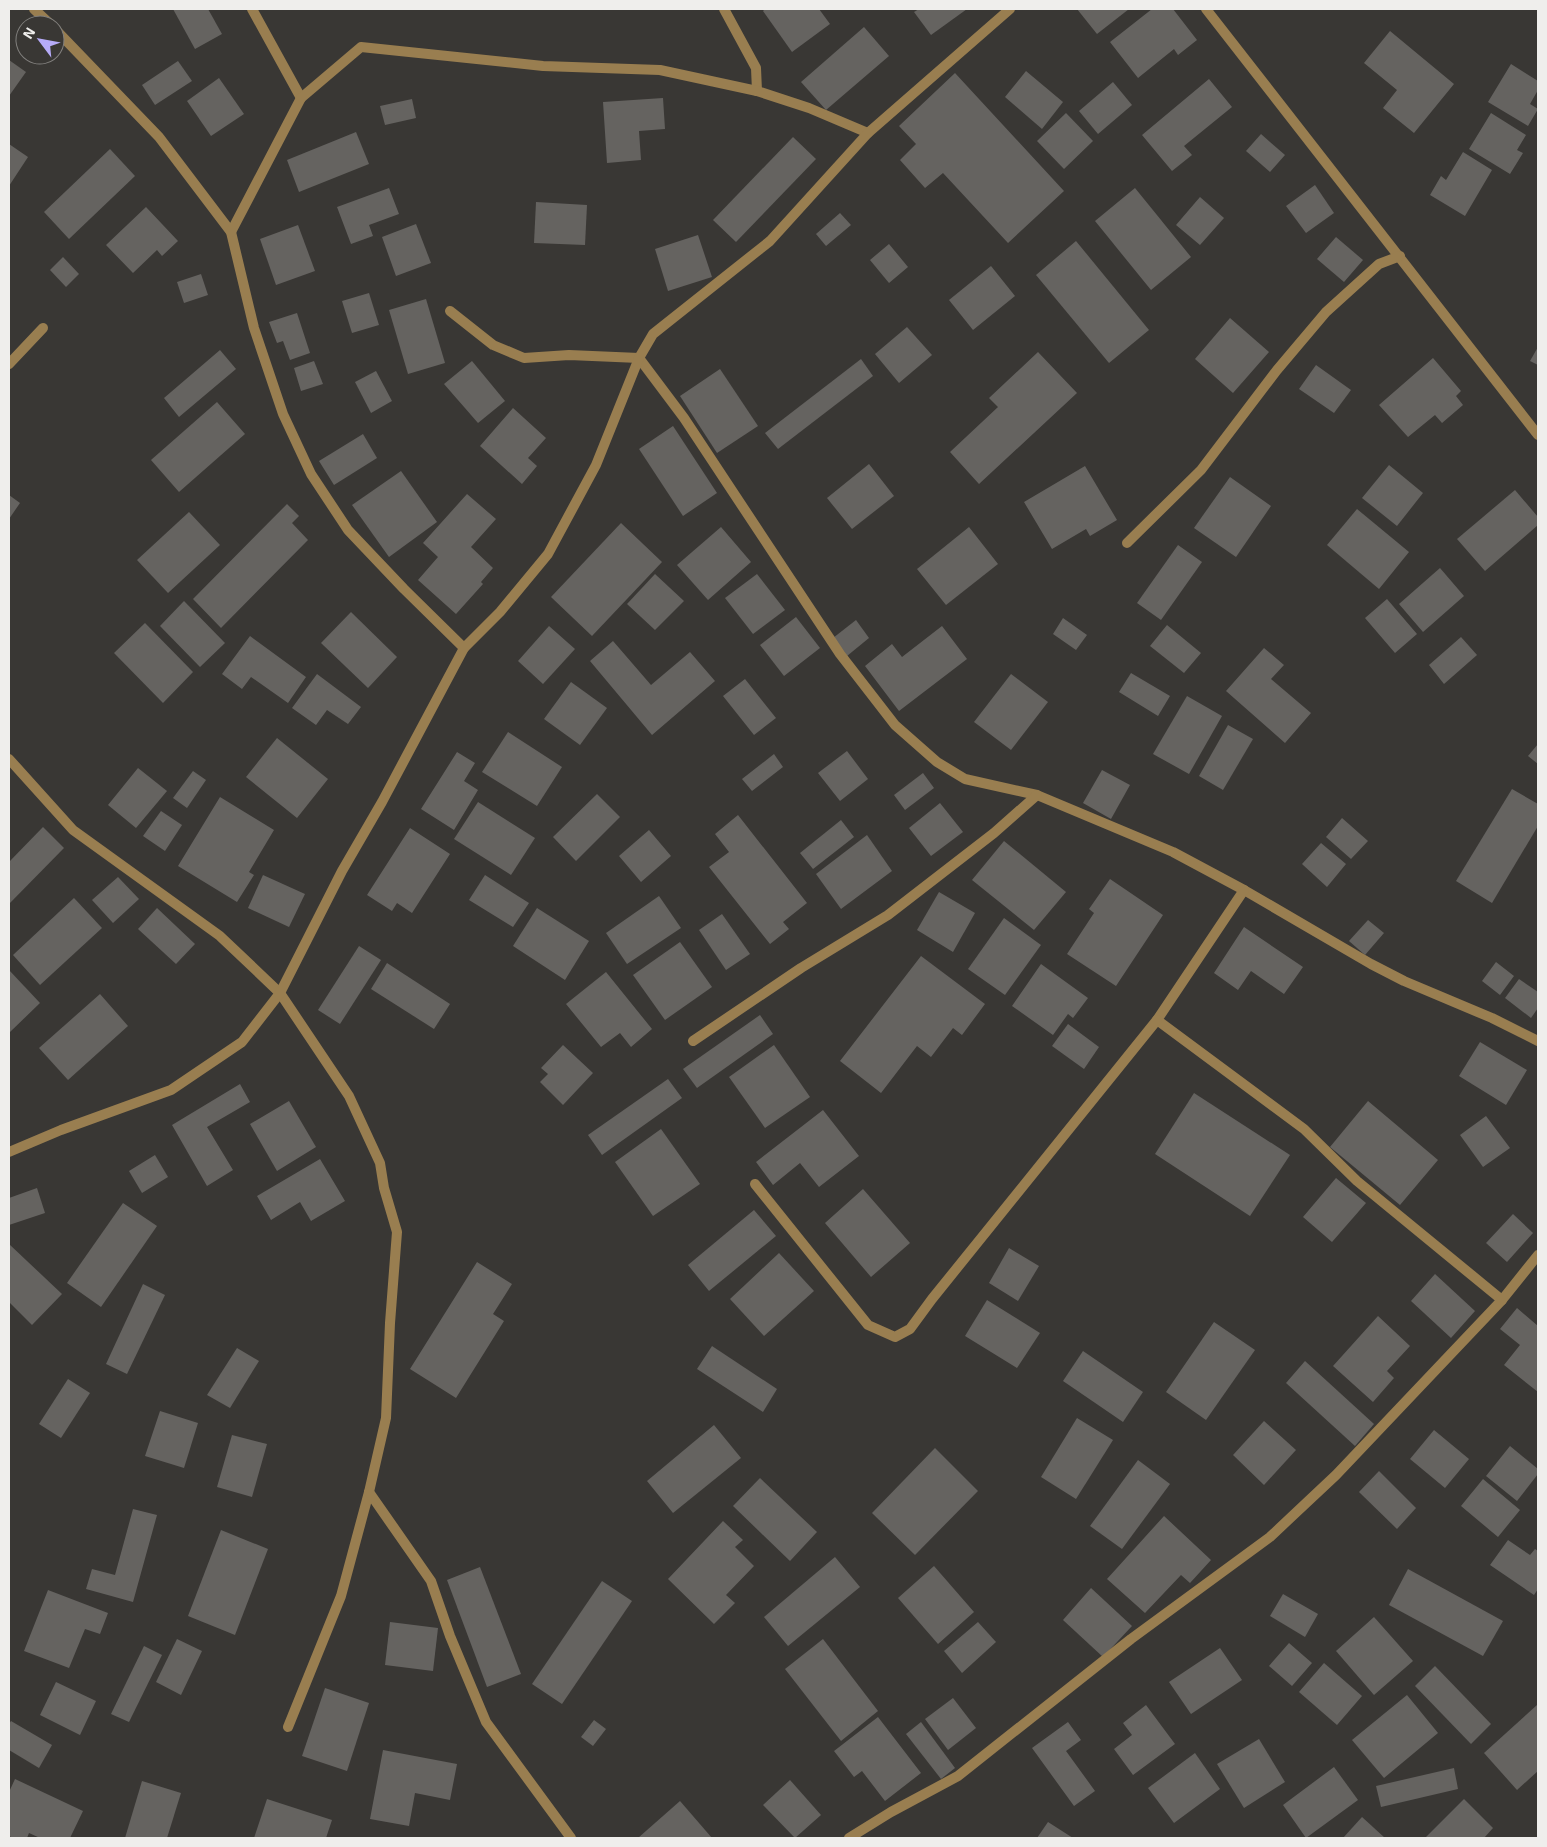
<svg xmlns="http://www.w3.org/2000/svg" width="1547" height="1847" font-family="'Exo 2',sans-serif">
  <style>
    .building { fill: #656360 }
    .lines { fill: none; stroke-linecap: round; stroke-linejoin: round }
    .street { stroke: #997e50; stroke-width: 10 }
  </style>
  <rect width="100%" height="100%" fill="#393734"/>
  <!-- building -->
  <g class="building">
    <polygon points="173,9 208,9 222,34 195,49"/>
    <polygon points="765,9 819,9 830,24 792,52 763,11"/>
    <polygon points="919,9 967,9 931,35 914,12"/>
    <polygon points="1077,9 1129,9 1097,34"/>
    <polygon points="1152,9 1173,9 1197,40 1178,55 1174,49 1138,78 1110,42"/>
    <polygon points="864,27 889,56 826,110 801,82"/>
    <polygon points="1390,31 1454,84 1414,133 1383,108 1397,90 1364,63"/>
    <polygon points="9,60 26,72 9,96"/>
    <polygon points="178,61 192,81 155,105 142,85"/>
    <polygon points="1511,64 1538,81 1538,90 1530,104 1538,109 1528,126 1488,102"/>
    <polygon points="1026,71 1063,102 1042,129 1005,97"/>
    <polygon points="955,73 1064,191 1008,243 943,173 925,188 900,160 916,144 899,126"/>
    <polygon points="219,78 244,114 211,136 187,101"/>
    <polygon points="1209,79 1232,107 1184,146 1192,155 1172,171 1142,135"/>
    <polygon points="1113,82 1132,105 1098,134 1079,111"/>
    <polygon points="663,98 665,129 639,131 641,160 607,163 603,102"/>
    <polygon points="412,99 416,118 385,125 380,106"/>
    <polygon points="1066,113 1093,141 1064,169 1037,141"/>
    <polygon points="1491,113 1526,135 1517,150 1523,153 1510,174 1469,149"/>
    <polygon points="356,132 369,164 299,192 287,160"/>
    <polygon points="1261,134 1285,155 1270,172 1246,151"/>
    <polygon points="793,137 816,159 736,242 713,220"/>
    <polygon points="9,144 28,157 9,186"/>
    <polygon points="110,149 135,176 69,239 44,212"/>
    <polygon points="1463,152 1492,170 1465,216 1430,195 1441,176 1446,180"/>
    <polygon points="1315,185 1334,213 1306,233 1286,206"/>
    <polygon points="389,188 399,214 369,225 373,236 351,244 337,207"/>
    <polygon points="1135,188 1191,257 1151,290 1095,221"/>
    <polygon points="1200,197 1224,218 1200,245 1176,225"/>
    <polygon points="536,202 587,205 585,245 534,243"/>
    <polygon points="146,207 178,241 162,256 157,250 133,273 106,245"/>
    <polygon points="840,213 851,225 826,246 816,234"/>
    <polygon points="416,224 431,263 396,276 382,237"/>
    <polygon points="298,225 315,271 276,285 260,239"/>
    <polygon points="698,235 712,277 668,291 655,249"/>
    <polygon points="1336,237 1363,260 1344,282 1317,259"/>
    <polygon points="1076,241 1149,330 1109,363 1036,275"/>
    <polygon points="889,244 908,267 889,283 870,260"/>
    <polygon points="63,257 79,274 66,287 50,270"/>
    <polygon points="991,266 1015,296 973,330 949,300"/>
    <polygon points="201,274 208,295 184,303 177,282"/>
    <polygon points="369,293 379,325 352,333 342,301"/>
    <polygon points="426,299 445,363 408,374 389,310"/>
    <polygon points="297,313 310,353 290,360 283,341 277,343 269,322"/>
    <polygon points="1230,318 1269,352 1233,393 1195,359"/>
    <polygon points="907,327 932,355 899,383 875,354"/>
    <polygon points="1538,347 1538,365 1530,361"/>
    <polygon points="220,350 236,369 179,417 164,398"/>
    <polygon points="1038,352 1077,393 979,484 950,452 998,407 989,398"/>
    <polygon points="1433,358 1461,391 1456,396 1463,405 1442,423 1435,415 1408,437 1379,405"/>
    <polygon points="861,359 873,376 778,449 765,433"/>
    <polygon points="314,361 323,384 301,391 294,368"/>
    <polygon points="472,361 505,401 478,423 444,384"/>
    <polygon points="1316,365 1351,390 1334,413 1299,389"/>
    <polygon points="720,369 758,426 717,453 680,396"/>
    <polygon points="376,371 392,401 371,413 355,382"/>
    <polygon points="217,402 245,434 179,492 151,460"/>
    <polygon points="513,408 546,438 528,458 537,466 522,484 480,446"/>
    <polygon points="673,426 717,493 683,516 639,449"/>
    <polygon points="363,434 377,458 334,485 319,461"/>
    <polygon points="869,464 894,496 852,529 827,498"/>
    <polygon points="1389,465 1423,493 1397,526 1362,498"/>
    <polygon points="1085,466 1117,520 1090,536 1086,529 1052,549 1024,502"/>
    <polygon points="401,471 437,522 389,557 352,505"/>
    <polygon points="1230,477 1271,506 1236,557 1194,528"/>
    <polygon points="1515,490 1538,517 1538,525 1485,571 1457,539"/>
    <polygon points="467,494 496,519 471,547 493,568 481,582 483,584 456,614 418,580 438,557 423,543"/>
    <polygon points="9,495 20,503 9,519"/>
    <polygon points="287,504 299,516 292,523 308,540 221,628 193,599"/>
    <polygon points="1357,509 1409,552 1379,589 1327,545"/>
    <polygon points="189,512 220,545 168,593 137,560"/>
    <polygon points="621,523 662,562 592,636 551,597"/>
    <polygon points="721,527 751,562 708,600 677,565"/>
    <polygon points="969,527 998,564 946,605 917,569"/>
    <polygon points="1178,545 1202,562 1161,620 1137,603"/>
    <polygon points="1440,568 1464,596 1423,632 1399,604"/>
    <polygon points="655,574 684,601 655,630 627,604"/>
    <polygon points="757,574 785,610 753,634 725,598"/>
    <polygon points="1387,599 1417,634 1395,653 1365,618"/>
    <polygon points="184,601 225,643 200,667 160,626"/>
    <polygon points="351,612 397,657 368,688 321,643"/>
    <polygon points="796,617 820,648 784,676 760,645"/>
    <polygon points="1063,618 1087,635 1076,650 1053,634"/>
    <polygon points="856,620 869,638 847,656 833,638"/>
    <polygon points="145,623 193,672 163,703 114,653"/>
    <polygon points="1167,625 1201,653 1184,673 1150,646"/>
    <polygon points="549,626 575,649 543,684 518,661"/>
    <polygon points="942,626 967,659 899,711 865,666 892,644 902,657"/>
    <polygon points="250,636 306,677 288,703 251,677 242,689 222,674"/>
    <polygon points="1461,637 1477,655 1444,684 1429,665"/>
    <polygon points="613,641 651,685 690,652 715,681 652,735 590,661"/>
    <polygon points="1264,648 1284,665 1271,679 1311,713 1285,743 1226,691"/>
    <polygon points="1131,673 1170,696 1158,716 1119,692"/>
    <polygon points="317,674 361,707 348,724 327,710 316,725 292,708"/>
    <polygon points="1011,674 1048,702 1011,750 974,722"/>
    <polygon points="745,679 776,718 754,735 723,696"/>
    <polygon points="571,682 607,708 580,745 544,719"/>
    <polygon points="1187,696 1222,716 1189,774 1153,754"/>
    <polygon points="1228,725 1253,739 1223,790 1199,776"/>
    <polygon points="508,732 562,767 537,806 482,772"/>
    <polygon points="277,738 328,779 297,818 246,777"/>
    <polygon points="1538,744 1538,764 1528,756"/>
    <polygon points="847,751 868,779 840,801 818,773"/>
    <polygon points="457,752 475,763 464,781 478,790 454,830 421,809"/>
    <polygon points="774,754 783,767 752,791 742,779"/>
    <polygon points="138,768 167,791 136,828 108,805"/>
    <polygon points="1102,770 1130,785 1111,819 1083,803"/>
    <polygon points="193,771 206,780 187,808 173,798"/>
    <polygon points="923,773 934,788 905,810 894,795"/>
    <polygon points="1512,789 1538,804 1538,826 1492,903 1456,881"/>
    <polygon points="597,794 620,817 576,861 553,837"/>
    <polygon points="220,797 274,830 249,872 254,875 237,902 178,866"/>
    <polygon points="478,802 535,838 511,875 454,839"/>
    <polygon points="940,803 963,832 931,856 909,828"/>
    <polygon points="161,811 182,825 165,851 143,836"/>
    <polygon points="738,815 807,903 783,922 789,929 770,944 709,867 729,852 715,834"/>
    <polygon points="1342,818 1368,841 1351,859 1326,837"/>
    <polygon points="841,820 854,837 813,869 800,853"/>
    <polygon points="43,827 64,848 9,904 9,862"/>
    <polygon points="410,828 450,854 412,913 397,903 392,911 367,895"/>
    <polygon points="649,830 671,856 641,882 619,856"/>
    <polygon points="867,835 892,871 841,909 816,874"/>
    <polygon points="1004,841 1066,892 1034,930 972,880"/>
    <polygon points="1321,843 1346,864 1327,887 1302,864"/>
    <polygon points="263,875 305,894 289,927 248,908"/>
    <polygon points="485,875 529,903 513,927 469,900"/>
    <polygon points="118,877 139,899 113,923 92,900"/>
    <polygon points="1110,879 1163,915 1116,986 1067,954 1094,913 1089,909"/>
    <polygon points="939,892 975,913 953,952 917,930"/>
    <polygon points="659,896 681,928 627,964 606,933"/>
    <polygon points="74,898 102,928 40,985 13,955"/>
    <polygon points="157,908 195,944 176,964 138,929"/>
    <polygon points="537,908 589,941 565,980 513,946"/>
    <polygon points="722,914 750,954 726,970 699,930"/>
    <polygon points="1004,918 1041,945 1005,995 968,969"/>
    <polygon points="1368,920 1384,933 1365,955 1349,941"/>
    <polygon points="1244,927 1303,967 1284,994 1251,971 1238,990 1214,973"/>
    <polygon points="680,942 712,987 665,1020 633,975"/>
    <polygon points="359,946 381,960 340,1024 318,1010"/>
    <polygon points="921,956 985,1004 962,1035 953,1028 931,1057 917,1046 881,1093 840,1061"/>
    <polygon points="1496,962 1514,976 1500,995 1482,981"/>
    <polygon points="387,963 450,1004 434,1029 371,989"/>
    <polygon points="1041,964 1088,998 1073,1018 1068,1014 1053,1035 1012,1006"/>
    <polygon points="9,970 40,1003 9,1033"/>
    <polygon points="606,972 652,1029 631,1047 620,1033 601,1047 566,1004"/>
    <polygon points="1519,979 1538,992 1538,1008 1531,1018 1505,998"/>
    <polygon points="100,994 128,1026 68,1080 39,1048"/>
    <polygon points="760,1015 773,1034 697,1088 683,1069"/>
    <polygon points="1068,1024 1099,1047 1084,1069 1052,1046"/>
    <polygon points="1480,1042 1527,1070 1506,1105 1459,1076"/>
    <polygon points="563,1045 593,1073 563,1105 540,1082 548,1074 541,1068"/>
    <polygon points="774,1045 810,1097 765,1128 729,1077"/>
    <polygon points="668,1079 682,1098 602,1155 588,1135"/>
    <polygon points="240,1084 250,1102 207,1127 233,1170 207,1186 172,1125"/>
    <polygon points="1194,1093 1290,1155 1250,1216 1155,1154"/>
    <polygon points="289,1101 316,1147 277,1171 250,1124"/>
    <polygon points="1368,1101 1438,1160 1400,1205 1330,1147"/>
    <polygon points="823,1110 859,1156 819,1187 800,1163 773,1185 756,1162"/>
    <polygon points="1486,1116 1510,1148 1483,1167 1460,1135"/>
    <polygon points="661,1129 700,1184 653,1216 615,1162"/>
    <polygon points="155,1155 168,1177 142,1193 129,1171"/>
    <polygon points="320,1159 345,1201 311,1221 300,1202 271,1220 257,1196"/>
    <polygon points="1336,1178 1366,1203 1332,1242 1303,1217"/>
    <polygon points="37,1188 45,1213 9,1225 9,1198"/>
    <polygon points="863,1189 910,1243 871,1277 825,1223"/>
    <polygon points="123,1203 157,1226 101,1307 67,1283"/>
    <polygon points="754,1210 776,1236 709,1291 688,1265"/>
    <polygon points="1513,1214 1533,1233 1507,1262 1486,1243"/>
    <polygon points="9,1244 62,1294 32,1325 9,1302"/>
    <polygon points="1009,1248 1039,1266 1018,1301 989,1283"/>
    <polygon points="779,1253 814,1291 764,1336 730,1299"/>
    <polygon points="477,1262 512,1284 493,1314 504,1321 456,1398 410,1369"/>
    <polygon points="1435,1274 1475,1311 1451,1338 1411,1301"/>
    <polygon points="143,1284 165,1295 127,1374 106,1364"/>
    <polygon points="987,1300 1040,1333 1017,1368 965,1336"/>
    <polygon points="1517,1308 1538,1326 1538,1392 1504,1365 1520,1345 1500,1329"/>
    <polygon points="1378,1316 1410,1346 1387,1371 1394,1378 1373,1402 1333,1366"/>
    <polygon points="1214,1322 1255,1350 1206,1420 1166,1392"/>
    <polygon points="712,1346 777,1389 763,1412 697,1369"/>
    <polygon points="237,1348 259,1361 230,1408 207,1395"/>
    <polygon points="1083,1351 1143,1392 1123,1422 1063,1381"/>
    <polygon points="1305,1361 1374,1424 1355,1446 1286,1383"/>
    <polygon points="68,1379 90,1393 61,1438 39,1424"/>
    <polygon points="160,1411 198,1423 184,1468 145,1456"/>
    <polygon points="1077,1418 1113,1440 1076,1499 1041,1477"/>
    <polygon points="1264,1421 1296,1450 1264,1485 1233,1455"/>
    <polygon points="714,1425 741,1458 673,1513 647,1481"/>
    <polygon points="1434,1430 1469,1459 1445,1488 1410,1459"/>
    <polygon points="232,1435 267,1444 252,1497 217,1487"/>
    <polygon points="1510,1446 1538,1469 1538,1474 1517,1501 1486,1476"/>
    <polygon points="935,1448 978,1491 915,1555 872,1513"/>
    <polygon points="1138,1460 1170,1484 1122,1549 1090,1526"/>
    <polygon points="1379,1471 1416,1508 1397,1529 1359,1492"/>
    <polygon points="760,1478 817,1532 790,1561 733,1506"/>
    <polygon points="1483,1479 1520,1510 1498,1537 1461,1506"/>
    <polygon points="133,1509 157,1515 133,1602 86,1589 92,1569 115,1575"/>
    <polygon points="1164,1516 1211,1560 1190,1583 1181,1575 1145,1613 1107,1579"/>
    <polygon points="723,1521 743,1540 735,1547 754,1566 726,1595 735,1603 714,1624 668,1579"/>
    <polygon points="221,1530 268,1549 235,1635 188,1616"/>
    <polygon points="1508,1540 1530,1555 1535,1549 1538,1551 1538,1589 1534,1595 1490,1565"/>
    <polygon points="835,1557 860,1587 788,1646 764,1617"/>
    <polygon points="934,1566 974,1612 938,1644 898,1598"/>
    <polygon points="480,1567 521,1674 487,1687 447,1580"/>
    <polygon points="1408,1569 1503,1621 1483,1656 1389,1605"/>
    <polygon points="602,1581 632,1601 562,1704 532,1684"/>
    <polygon points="1091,1588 1132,1626 1103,1657 1063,1620"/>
    <polygon points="48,1590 108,1613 100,1634 85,1629 69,1668 24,1651"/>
    <polygon points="1283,1594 1318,1614 1305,1637 1270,1616"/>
    <polygon points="1374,1617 1413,1661 1374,1695 1336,1651"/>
    <polygon points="390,1622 438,1628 433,1671 385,1665"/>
    <polygon points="978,1622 996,1642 962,1673 944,1651"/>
    <polygon points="177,1639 202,1651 181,1695 156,1682"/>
    <polygon points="823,1639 878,1711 841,1741 785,1669"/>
    <polygon points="1289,1643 1312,1663 1292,1686 1269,1666"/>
    <polygon points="144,1646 162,1655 129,1722 111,1714"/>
    <polygon points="1220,1648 1242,1680 1191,1714 1169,1682"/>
    <polygon points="1324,1663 1362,1696 1337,1725 1299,1692"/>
    <polygon points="1435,1666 1491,1724 1471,1744 1415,1686"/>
    <polygon points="56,1682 96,1701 80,1735 40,1715"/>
    <polygon points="325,1688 369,1703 347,1771 302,1756"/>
    <polygon points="1407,1695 1438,1733 1384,1778 1352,1740"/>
    <polygon points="953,1698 976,1728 948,1750 925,1719"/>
    <polygon points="1146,1705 1175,1744 1133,1775 1114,1749 1132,1735 1123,1723"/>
    <polygon points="1537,1705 1538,1706 1538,1771 1517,1790 1484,1753"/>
    <polygon points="878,1717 921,1773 885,1801 862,1771 854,1777 834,1751"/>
    <polygon points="594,1720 606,1729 593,1746 581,1737"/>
    <polygon points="11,1721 52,1745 39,1768 9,1750 9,1724"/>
    <polygon points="921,1722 955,1768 941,1779 906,1734"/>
    <polygon points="1068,1722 1081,1740 1066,1751 1095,1791 1074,1806 1032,1748"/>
    <polygon points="1259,1739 1285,1782 1244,1808 1217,1764"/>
    <polygon points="383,1750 457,1764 450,1800 415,1793 409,1826 370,1819"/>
    <polygon points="1195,1753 1220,1789 1174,1823 1148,1788"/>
    <polygon points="1334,1767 1358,1800 1306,1838 1283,1805"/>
    <polygon points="1454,1768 1458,1789 1381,1807 1376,1786"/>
    <polygon points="15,1779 83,1811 70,1838 40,1838 29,1833 27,1838 13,1838 9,1836 9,1792"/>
    <polygon points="790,1780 821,1815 795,1838 763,1805"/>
    <polygon points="142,1781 181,1793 167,1838 125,1838"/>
    <polygon points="267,1799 332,1820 326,1838 254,1838"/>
    <polygon points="1464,1799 1493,1828 1484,1838 1425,1838"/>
    <polygon points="680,1801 712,1838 638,1838"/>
    <polygon points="1362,1817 1385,1838 1343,1838"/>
    <polygon points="1048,1822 1073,1838 1037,1838"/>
  </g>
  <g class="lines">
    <!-- street -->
    <g class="street">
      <polyline points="34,9 51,25"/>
      <polyline points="252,9 301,98"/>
      <polyline points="724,9 756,68 757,91"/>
      <polyline points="1206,9 1538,435"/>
      <polyline points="55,29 159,137 231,232 254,328 283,414 311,474 348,530 404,589 464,648"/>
      <polyline points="231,232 301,98 361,47 543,66 660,70 757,91 809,108 868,133"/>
      <polyline points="450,311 493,345 524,358 569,355 639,358 684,418 840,654 895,725 937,762 965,779 1037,795 1173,852 1244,890 1371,964 1404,981 1492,1018 1538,1041"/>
      <polyline points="9,364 43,328"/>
      <polyline points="1127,543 1201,470 1277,370 1326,312 1379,264 1400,256"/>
      <polyline points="9,759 73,830 220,936 280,993 349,1096 380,1163 384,1188 397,1232 390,1323 386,1418 369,1492 341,1596 288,1727"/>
      <polyline points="1244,890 1157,1020 1304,1129 1357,1181 1502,1300"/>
      <polyline points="693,1041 801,968 888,915 994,833 1037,795"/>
      <polyline points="9,1152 61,1130 171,1090 242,1042 280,993 342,871 382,802 464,648 500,612 548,554 596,465 639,358 653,334 770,241 868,133 1010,9"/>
      <polyline points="755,1184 868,1325 895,1337 910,1329 932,1299 1157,1020"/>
      <polyline points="369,1492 431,1581 450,1636 486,1722 571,1838"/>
      <polyline points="849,1838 891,1812 958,1776 1131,1639 1270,1537 1336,1475 1502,1300 1538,1255"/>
    </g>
  </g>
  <!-- border -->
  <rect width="1547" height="1847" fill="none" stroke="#efeeec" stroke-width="20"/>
  <!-- north arrow -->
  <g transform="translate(40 40) rotate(302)"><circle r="24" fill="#393734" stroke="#82807e"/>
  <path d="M0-4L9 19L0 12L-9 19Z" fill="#b6abf8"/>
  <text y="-8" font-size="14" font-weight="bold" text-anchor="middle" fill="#efeeec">N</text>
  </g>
</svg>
